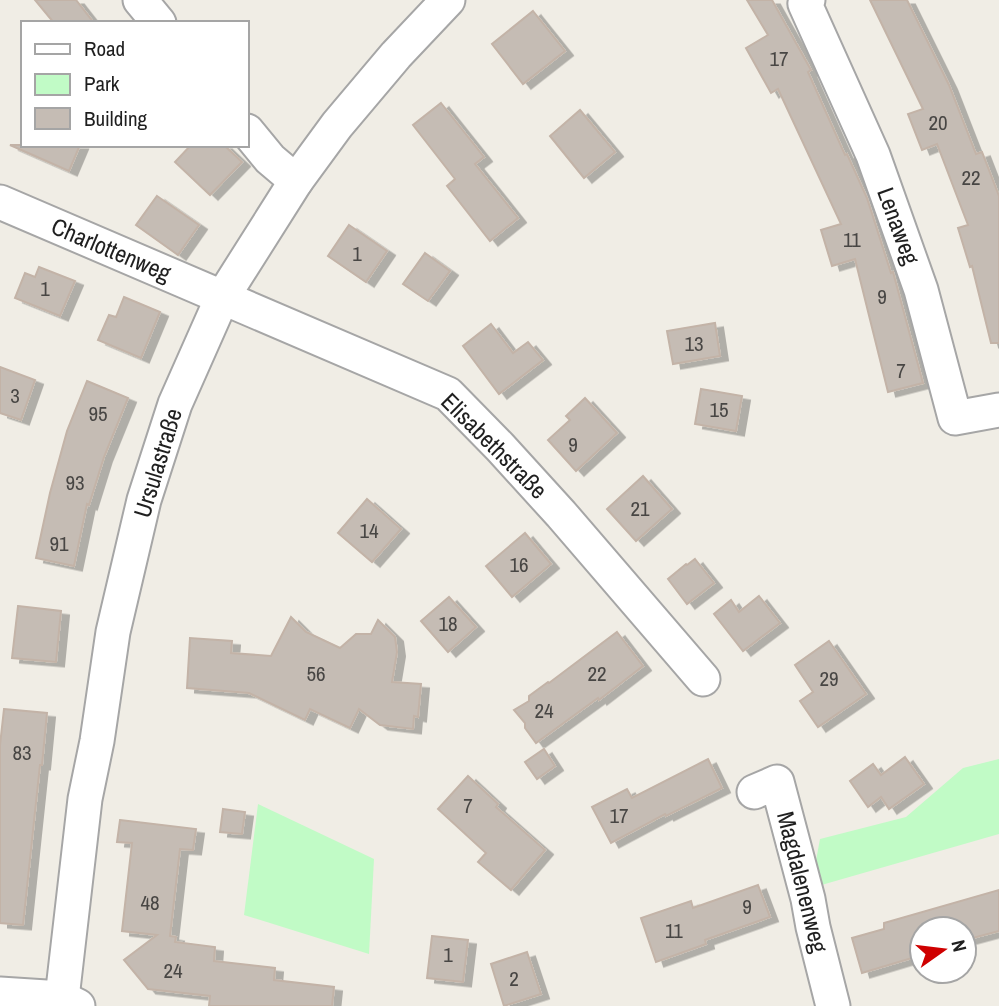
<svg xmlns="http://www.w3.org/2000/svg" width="999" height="1006" font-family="'Archivo Narrow',sans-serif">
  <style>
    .park { fill: #c1fbc6 }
    .building { fill: #c5bcb4; stroke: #c3b3a7; stroke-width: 2; filter: url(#shadow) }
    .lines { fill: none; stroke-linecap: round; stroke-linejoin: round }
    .minor-casing { stroke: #a6a6a6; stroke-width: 37 }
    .minor { stroke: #fff; stroke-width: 33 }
    .labels { text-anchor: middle; stroke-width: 6; stroke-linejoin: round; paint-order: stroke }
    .number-label { font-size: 21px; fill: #484644 }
    .street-label { font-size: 24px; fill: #1f1f1f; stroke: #fff }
  </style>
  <defs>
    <filter id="shadow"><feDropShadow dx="8" dy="4.5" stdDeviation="0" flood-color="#0004"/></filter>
  </defs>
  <rect width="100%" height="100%" fill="#f0ede5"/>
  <!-- park -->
  <g class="park">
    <polygon points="999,759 999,834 818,886 814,871 820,839 906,817 963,768"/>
    <polygon points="258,804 374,859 369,954 244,915"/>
  </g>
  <!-- building -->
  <g class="building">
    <polygon points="35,0 76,0 94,23 54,23"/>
    <polygon points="747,0 772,0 811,70 808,72 845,155 847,154 867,198 891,273 893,272 923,383 888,392 855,259 832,266 821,230 841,224 778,89 771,93 746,48 768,35"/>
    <polygon points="870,0 907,0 949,85 976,154 982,152 999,196 999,343 991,343 972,266 970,267 958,228 968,225 937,144 922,150 908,114 923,109"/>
    <polygon points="533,11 565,51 523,84 492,44"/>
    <polygon points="441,103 484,157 475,164 518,218 490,241 447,186 455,179 413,125"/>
    <polygon points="580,110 615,152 584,178 550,136"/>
    <polygon points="10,145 80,145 69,171"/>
    <polygon points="191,145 224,145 242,162 210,195 175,162"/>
    <polygon points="157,196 199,225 178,255 136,225"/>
    <polygon points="349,225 387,251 366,282 328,256"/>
    <polygon points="425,253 450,271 428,301 403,284"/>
    <polygon points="39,267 75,281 60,316 15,298 25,273 35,277"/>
    <polygon points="124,297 160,312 141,358 98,340 109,315 116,317"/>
    <polygon points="715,323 720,356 673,364 667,331"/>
    <polygon points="491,324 513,353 528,342 543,360 499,394 463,346"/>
    <polygon points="0,367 35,380 21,420 0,413"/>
    <polygon points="87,381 128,398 104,457 89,505 87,504 74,566 36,558 50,493 67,431"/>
    <polygon points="701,389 742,396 736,431 695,424"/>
    <polygon points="585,398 617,433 576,471 548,440 570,420 566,416"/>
    <polygon points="643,476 672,509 636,541 607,509"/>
    <polygon points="367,499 401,529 372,562 338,533"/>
    <polygon points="525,533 551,564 512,597 486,566"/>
    <polygon points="695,559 714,583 687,604 668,579 686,564 687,565"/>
    <polygon points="759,596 780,623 743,651 714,614 731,600 739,612"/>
    <polygon points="449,597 476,627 448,652 421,621"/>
    <polygon points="18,606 61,611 56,662 12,658"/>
    <polygon points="291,617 306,632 340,648 356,634 371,634 378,620 395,637 397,652 392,682 421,684 418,717 414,716 413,729 380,725 359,709 350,728 310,709 305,720 249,693 187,688 190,638 232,641 231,653 271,656"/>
    <polygon points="617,632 643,666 599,700 598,698 536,743 525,728 525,723 514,710 529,701 529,696 548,682 549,683"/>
    <polygon points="829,641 866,694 818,727 800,701 813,692 795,665"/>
    <polygon points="4,709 47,713 42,765 40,765 23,925 0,923 0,745"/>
    <polygon points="544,749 555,766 537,779 525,762"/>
    <polygon points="905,757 924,784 889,809 881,797 868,807 850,781 873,764 881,775"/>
    <polygon points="708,759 722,788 666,816 665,814 611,843 592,807 627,789 632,798"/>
    <polygon points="468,776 498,804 496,807 545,850 511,890 478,862 486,853 438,809"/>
    <polygon points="223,809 245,812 242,834 220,832"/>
    <polygon points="120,820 196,829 193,850 180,849 170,936 176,937 175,942 215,947 214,961 275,968 274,980 334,987 332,1006 209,1006 210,996 148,989 124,960 157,935 122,931 132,843 117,842"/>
    <polygon points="758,885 770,917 705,940 706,944 656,962 641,918 691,901 693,908"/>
    <polygon points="999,890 999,931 969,939 966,929 922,929 922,955 862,973 852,938 884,929 884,923"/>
    <polygon points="432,936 468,940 463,982 427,978"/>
    <polygon points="527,952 541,994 504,1006 491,964"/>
  </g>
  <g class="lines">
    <defs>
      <g id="minor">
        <polyline points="140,0 159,23"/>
        <polyline points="808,0 805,4 873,155 921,290 955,418 999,410"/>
        <polyline points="247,131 270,159 296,181"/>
        <polyline points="0,202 448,394 500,447 561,514 703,679"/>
        <polyline points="754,792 777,782 808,899 813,927 833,1006"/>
        <polyline points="0,994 62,998 78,1006"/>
        <polyline points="63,1006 62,998 85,799 97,741 113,632 144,500 175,404 222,298 296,181 337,125 396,55 448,0"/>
      </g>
    </defs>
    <!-- minor casing -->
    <use href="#minor" class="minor-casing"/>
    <!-- minor -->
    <use href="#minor" class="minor"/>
  </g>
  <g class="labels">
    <!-- number labels -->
    <g class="number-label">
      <text x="779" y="66">17</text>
      <text x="938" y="130">20</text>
      <text x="971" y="185">22</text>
      <text x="852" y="247">11</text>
      <text x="357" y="261">1</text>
      <text x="45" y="296">1</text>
      <text x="882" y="304">9</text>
      <text x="694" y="351">13</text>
      <text x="901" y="378">7</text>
      <text x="15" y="403">3</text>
      <text x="719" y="417">15</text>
      <text x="98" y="421">95</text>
      <text x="573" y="452">9</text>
      <text x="75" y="490">93</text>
      <text x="640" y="516">21</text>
      <text x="369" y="538">14</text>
      <text x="59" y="551">91</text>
      <text x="519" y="572">16</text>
      <text x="448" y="631">18</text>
      <text x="316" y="681">56</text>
      <text x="597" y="681">22</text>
      <text x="829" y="686">29</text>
      <text x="544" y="718">24</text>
      <text x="22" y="760">83</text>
      <text x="468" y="813">7</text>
      <text x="619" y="823">17</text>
      <text x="150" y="910">48</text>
      <text x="747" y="914">9</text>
      <text x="674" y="938">11</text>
      <text x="448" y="962">1</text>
      <text x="173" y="978">24</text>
      <text x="514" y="986">2</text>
    </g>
    <!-- street labels -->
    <g class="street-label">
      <text transform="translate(898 226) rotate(70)" y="8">Lenaweg</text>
      <text transform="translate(111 250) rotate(23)" y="8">Charlottenweg</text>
      <text transform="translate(494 446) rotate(45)" y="8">Elisabethstraße</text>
      <text transform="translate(158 463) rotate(-73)" y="8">Ursulastraße</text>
      <text transform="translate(802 882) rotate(76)" y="8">Magdalenenweg</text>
    </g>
  </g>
  <!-- legend -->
  <rect x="21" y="21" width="228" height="126" fill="#ffffff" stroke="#a5a5a5" stroke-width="2"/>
  <rect x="35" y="44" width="35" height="10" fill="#ffffff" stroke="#a5a5a5" stroke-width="2"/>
  <text x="84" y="56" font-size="21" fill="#1f1f1f">Road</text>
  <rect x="35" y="74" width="35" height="21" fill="#c1fbc6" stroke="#a5a5a5" stroke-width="2"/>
  <text x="84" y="91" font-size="21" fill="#1f1f1f">Park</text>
  <rect x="35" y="108" width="35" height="21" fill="#c5bcb4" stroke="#a5a5a5" stroke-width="2"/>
  <text x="84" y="126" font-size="21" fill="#1f1f1f">Building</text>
  <!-- north arrow -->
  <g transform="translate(943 950) rotate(76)"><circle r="33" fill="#ffffff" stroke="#a5a5a5" stroke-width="2"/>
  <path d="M0-5L12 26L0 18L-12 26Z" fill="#cf0000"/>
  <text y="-10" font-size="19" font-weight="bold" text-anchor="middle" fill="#1f1f1f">N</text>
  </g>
</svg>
